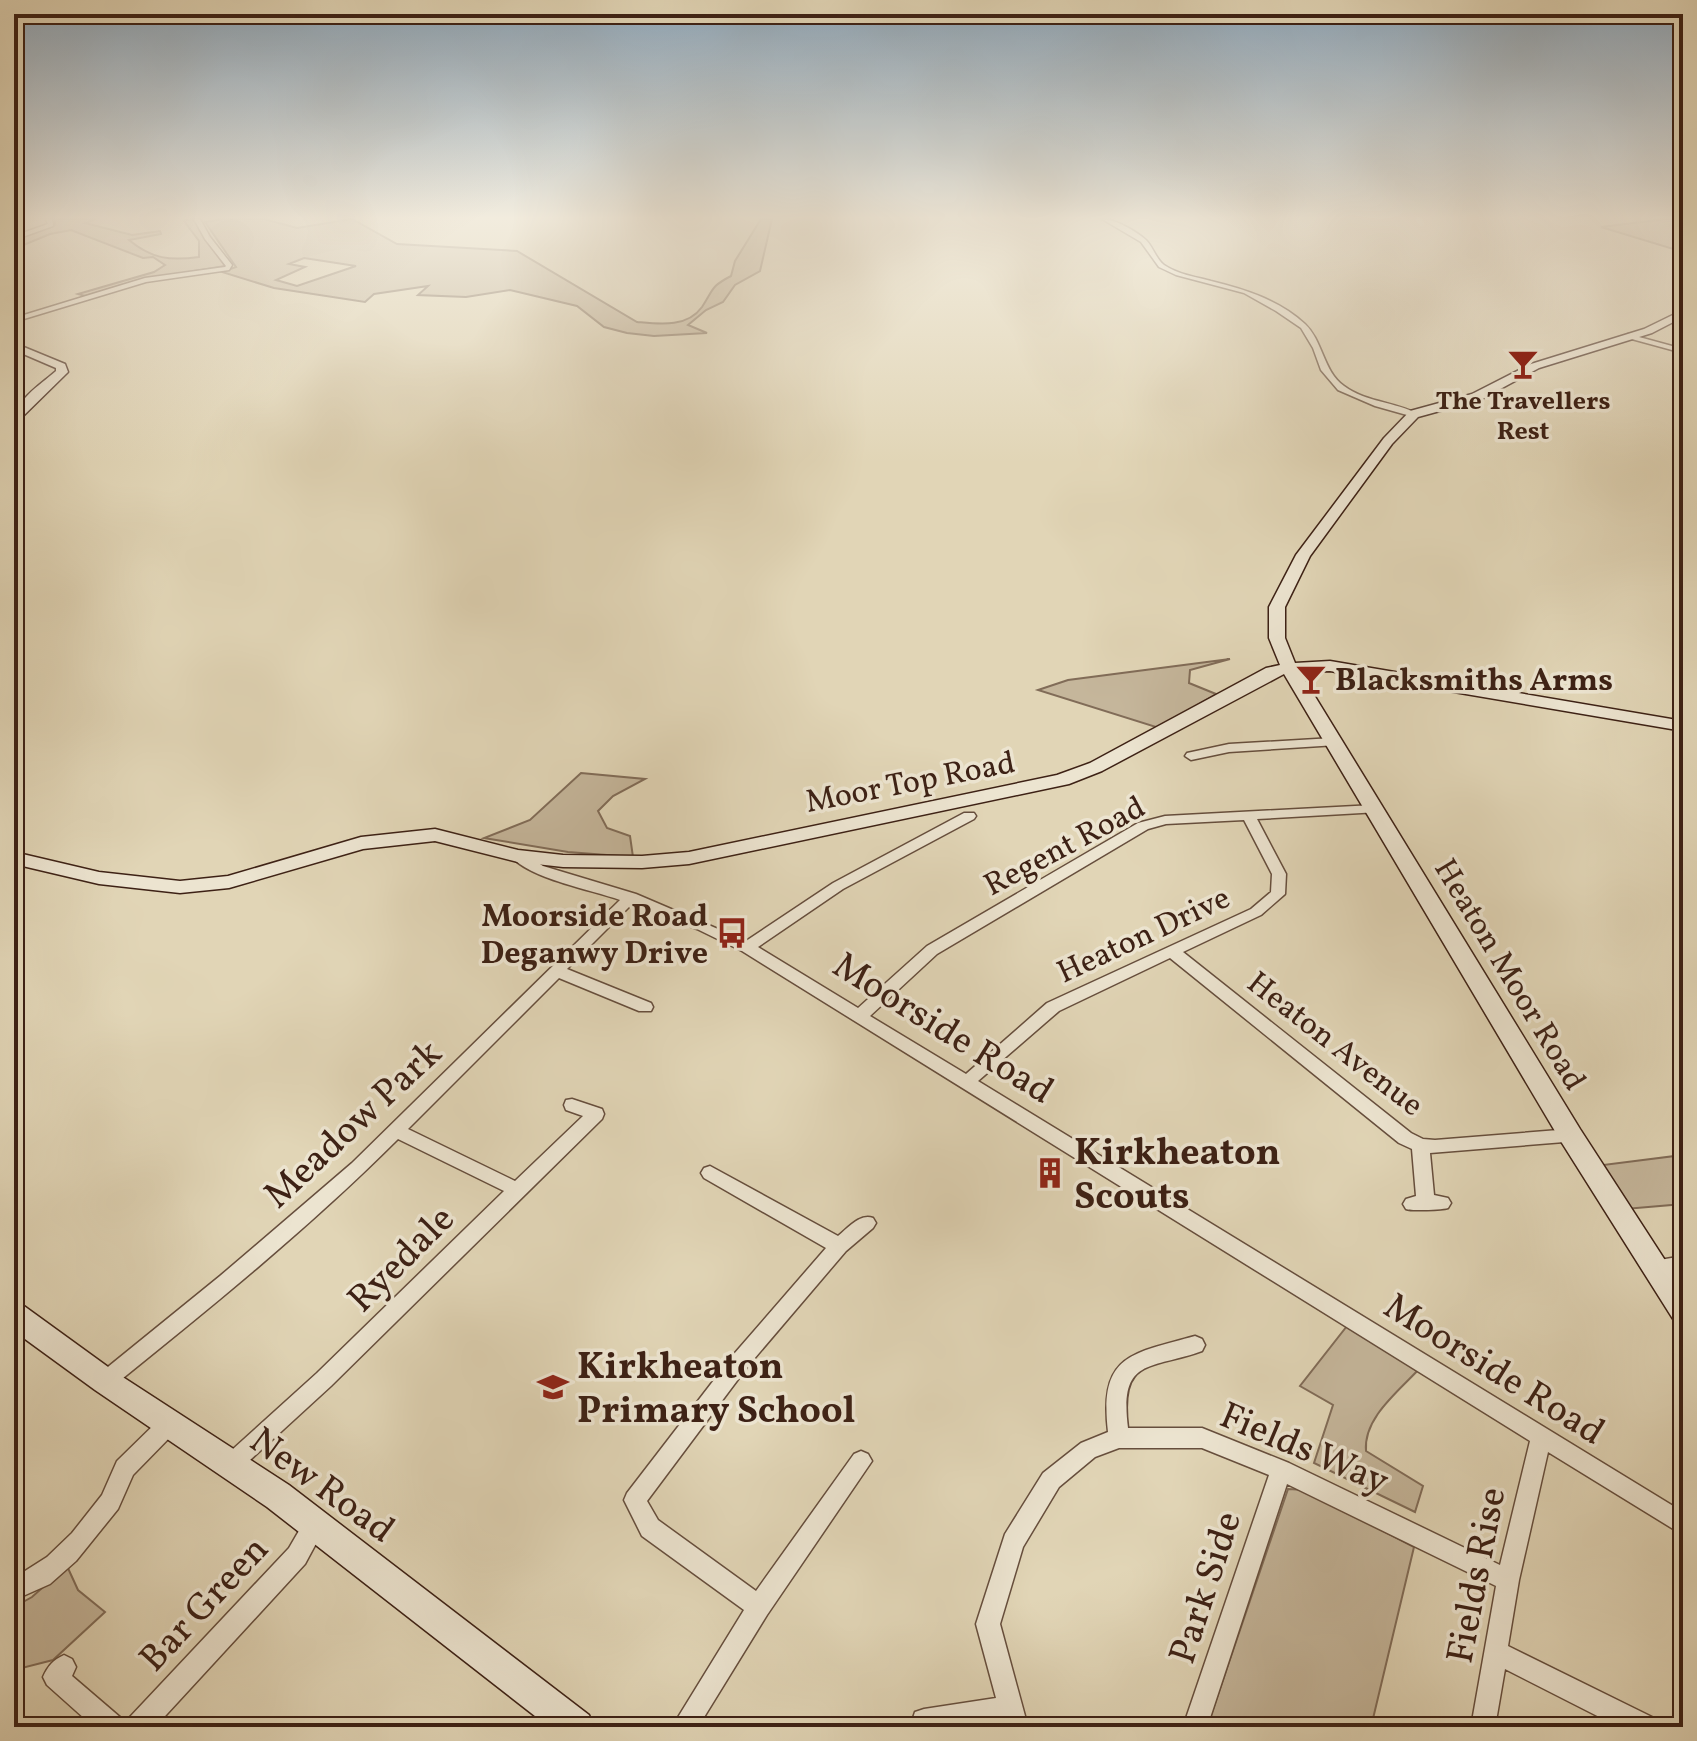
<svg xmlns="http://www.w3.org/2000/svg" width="1697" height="1741" font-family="Vollkorn,serif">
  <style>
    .green { fill: #c5b69b; stroke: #816c58; stroke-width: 2; fill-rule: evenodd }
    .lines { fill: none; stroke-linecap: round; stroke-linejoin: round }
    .street-casing { stroke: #664e3d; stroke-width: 3 }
    .secondary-casing { stroke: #3d2115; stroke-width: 3 }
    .street { fill: #ece4d0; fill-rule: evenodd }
    .secondary { fill: #ece4d0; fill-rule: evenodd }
    .labels { text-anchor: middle; stroke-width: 7; stroke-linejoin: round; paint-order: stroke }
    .far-poi-label { font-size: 26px; font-weight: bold; fill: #3d2115; stroke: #ece4d0 }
    .poi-label { font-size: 32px; font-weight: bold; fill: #3d2115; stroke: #ece4d0; text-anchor: start }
    .street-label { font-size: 32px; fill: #3d2115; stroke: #ece4d0 }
    .near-street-label { font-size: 38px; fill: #3d2115; stroke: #ece4d0 }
    .near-poi-label { font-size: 38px; font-weight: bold; fill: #3d2115; stroke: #ece4d0; text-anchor: start }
  </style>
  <rect width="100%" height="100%" fill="#e1d5b6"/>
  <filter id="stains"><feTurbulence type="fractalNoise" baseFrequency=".0025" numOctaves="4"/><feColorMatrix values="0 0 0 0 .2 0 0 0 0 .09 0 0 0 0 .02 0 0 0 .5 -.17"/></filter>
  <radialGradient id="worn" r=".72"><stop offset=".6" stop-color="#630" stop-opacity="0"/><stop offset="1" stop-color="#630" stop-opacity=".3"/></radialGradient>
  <!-- green -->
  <g class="green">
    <path d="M55,219h41l-11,4 47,12 28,-4 1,3 -32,6c23,19 41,21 70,17v-16l-15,-20 9,-2 32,47 -86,14 -54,16 -7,-2 76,-22 11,-7 -12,-8 -10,1 -72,-28 -21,4 -36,15v-9l41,-15z"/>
    <path d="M224,219h40l33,9 55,-9 45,25 120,7 120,71c22,2 50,6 65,-15 12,-18 8,-20 29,-31l4,-15 26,-42h11l-12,52 -25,14 -12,17 -17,8 -18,15 19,8 -53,3 -27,-3 -23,-6 -27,-21 -67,-16 -44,7 -48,-2 10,-9 -54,8 -9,8 -91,-14 -52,-16 14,-5 -31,-45zM304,258l52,8 -59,20 -21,-6 29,-13 -16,-3z"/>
    <polygon points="1666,219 1683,219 1683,252 1601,227"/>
    <polygon points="1230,659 1190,670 1189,683 1216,694 1159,728 1038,690 1068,680"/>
    <polygon points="581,773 645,779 613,796 598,811 607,828 630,836 633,857 568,852 484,838 530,820"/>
    <polygon points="1683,1155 1683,1204 1625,1209 1603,1165"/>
    <path d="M1347,1326l73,42c-21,23 -57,50 -54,83l57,35 -8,26 -101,-49 19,-58 -33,-19z"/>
    <polygon points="1288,1489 1305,1490 1414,1547 1371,1727 1207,1727"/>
    <polygon points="67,1566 78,1590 105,1612 53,1660 22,1668 14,1661 17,1643 14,1638 14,1607 32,1597"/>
  </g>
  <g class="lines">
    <defs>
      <g id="street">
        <polygon points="46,219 52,219 53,226 14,240 14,236 48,224"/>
        <polygon points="194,219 200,219 210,237 232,265 229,270 146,282 14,322 14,318 145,278 225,267 226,266 205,239"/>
        <path d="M1102,219c13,0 34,12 44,21 7,7 10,19 18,25 13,9 32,12 47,16 33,8 68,19 94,43 18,17 18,47 39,62 21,16 52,16 74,28l-4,3 -39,-11 -37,-16 -17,-20 -8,-22 -12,-20 -25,-17 -32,-18 -68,-18 -17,-8 -18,-25z"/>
        <polygon points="1628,334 1683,349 1683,353 1628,338"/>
        <polygon points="1333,738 1339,742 1337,745 1229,752 1191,760 1185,756 1187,753 1229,744"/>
        <path d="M1374,805l5,1 2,3 -2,3 -122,7 29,55 -1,20 -24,21 -78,37 228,181 12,6 12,1 136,-11 6,2 3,5 -3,5 -147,12 4,42 14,3 3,5 -3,5c-6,2 -37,3 -42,1l-3,-5 3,-5 10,-3 -4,-47 -13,-6 -229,-185 -111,53 -81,70 705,431v23l-135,-83 -29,128 -11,66 146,72 3,9h-38l-114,-58 -10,58h-24l25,-141 -209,-102 -80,243h-24l86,-252 -67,-27h-83l-24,9 -36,30 -36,60 -23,77 28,103h-24l-2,-6 -37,6h-51l-2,-6 3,-9 9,-3 72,-11 -20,-74 29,-90 38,-61 38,-30 27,-11c-9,-77 22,-78 87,-96l7,3 3,6 -3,6c-52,19 -83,6 -74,77h74l87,35 211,102 30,-124 -788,-490 -45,-22 -65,-25 -65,65 84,34 2,4 -2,4h-12l-80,-33 -151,151 107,52 68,-65 -17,-6 -2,-5 2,-5 6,-1 30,10 2,5 -2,5 -271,267 -94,86 -7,3 -7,-3 -4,-7 4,-7 94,-85 187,-182 -106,-52c-89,89 -188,169 -286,248l-7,3 -7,-3 -3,-6 3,-6 122,-99 132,-113 268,-263c-28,-10 -92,-22 -109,-44l2,-3h10l20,13 93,28 110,47 87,-58 131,-70h10l2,3 -2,3 -131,70 -85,58 100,61 69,-62 211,-123 27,-7zM1244,820l28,54 -1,18 -20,17 -204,94 -81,71 -96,-58 67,-62 211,-125 18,-5z"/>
        <path d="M710,1166l128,70c10,-8 22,-23 35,-18l3,5 -3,5 -27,23 -98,115 -101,135 11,19 98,71 98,-137 7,-3 7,3 4,7 -105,154 -69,112h-26l72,-117 -102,-74 -18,-36 3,-7 107,-139 92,-106 -122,-70 -3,-5 3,-5z"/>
        <polygon points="1683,1256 1683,1272 1655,1276 1648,1274 1646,1268 1648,1262"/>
        <polygon points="170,1413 177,1416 180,1423 177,1430 133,1475 118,1509 76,1561 50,1584 14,1600 14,1578 47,1557 72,1533 102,1495 117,1461 163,1416"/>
        <polygon points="315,1514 323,1517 326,1525 305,1564 155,1727 126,1727 129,1718 289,1548 307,1517"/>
        <path d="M64,1655l8,4 4,8 -4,9 49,42 3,9h-30l-47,-42 -4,-8c5,-11 10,-17 21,-22z"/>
      </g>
      <g id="secondary">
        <polygon points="1683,310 1683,317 1652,333 1539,368 1480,400 1418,417 1392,444 1310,556 1285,607 1285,638 1295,663 1330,661 1683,721 1683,731 1330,671 1300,672 1580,1129 1683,1288 1683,1323 1673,1319 1562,1143 1284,674 1102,771 1069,784 689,864 642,868 563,867 518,862 435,841 363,849 229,888 180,893 99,884 14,864 14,852 99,872 180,881 228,876 361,837 435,829 518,850 563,855 642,856 689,852 1057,775 1090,763 1266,668 1280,665 1269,638 1269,607 1296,555 1384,438 1410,411 1472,394 1531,364 1644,329"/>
        <path d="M14,343l51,21 3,8 -54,53c0,-25 25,-39 42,-54v-3l-42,-18z"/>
        <polygon points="14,1303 24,1306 115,1372 289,1485 589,1715 594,1727 549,1727 267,1507 95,1390 14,1331"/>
      </g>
    </defs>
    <!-- street casing -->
    <use href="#street" class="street-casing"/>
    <!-- secondary casing -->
    <use href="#secondary" class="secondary-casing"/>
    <!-- street -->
    <use href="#street" class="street"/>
    <!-- secondary -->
    <use href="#secondary" class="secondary"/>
  </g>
  <!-- sky -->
  <linearGradient id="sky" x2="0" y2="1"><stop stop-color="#8fa9be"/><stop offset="0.47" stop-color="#f2ecde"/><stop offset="1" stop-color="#f2ecde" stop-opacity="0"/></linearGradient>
  <rect width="1697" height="463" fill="url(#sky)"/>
  <!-- icons -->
  <defs>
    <symbol id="bar-bare" viewBox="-9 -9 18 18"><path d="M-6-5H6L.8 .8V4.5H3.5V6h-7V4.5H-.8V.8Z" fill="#8f2418" stroke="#ece4d0" stroke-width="2.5" paint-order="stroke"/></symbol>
    <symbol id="bus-bare" viewBox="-9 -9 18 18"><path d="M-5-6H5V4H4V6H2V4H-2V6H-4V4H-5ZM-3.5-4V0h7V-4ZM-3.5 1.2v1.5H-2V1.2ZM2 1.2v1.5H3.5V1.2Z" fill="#8f2418" stroke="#ece4d0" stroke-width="2.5" paint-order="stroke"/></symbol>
    <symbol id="building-bare" viewBox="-9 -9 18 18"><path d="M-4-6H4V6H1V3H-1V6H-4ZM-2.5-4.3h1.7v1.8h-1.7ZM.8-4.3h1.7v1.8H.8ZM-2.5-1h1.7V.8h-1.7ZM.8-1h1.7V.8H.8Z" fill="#8f2418" stroke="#ece4d0" stroke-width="2.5" paint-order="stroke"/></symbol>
    <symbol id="school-bare" viewBox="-9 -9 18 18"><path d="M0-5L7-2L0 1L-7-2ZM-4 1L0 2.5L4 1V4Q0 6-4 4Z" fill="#8f2418" stroke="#ece4d0" stroke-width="2.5" paint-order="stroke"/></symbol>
  </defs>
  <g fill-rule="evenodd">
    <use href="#bar-bare" x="1501" y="342" width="44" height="44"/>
    <use href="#bar-bare" x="1289" y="657" width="44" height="44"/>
    <use href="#bus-bare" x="710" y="911" width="44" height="44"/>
    <use href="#building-bare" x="1028" y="1151" width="44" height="44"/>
    <use href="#school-bare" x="531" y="1365" width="44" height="44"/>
  </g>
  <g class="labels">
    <!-- far-poi labels -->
    <g class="far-poi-label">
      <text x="1523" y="409">The Travellers<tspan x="1523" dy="30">Rest</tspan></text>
    </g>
    <!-- poi labels -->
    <g class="poi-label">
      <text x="1335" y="690">Blacksmiths Arms</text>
      <text x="708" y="926" text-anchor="end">Moorside Road<tspan x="708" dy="37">Deganwy Drive</tspan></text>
    </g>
    <!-- street labels -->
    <g class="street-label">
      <text transform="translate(910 781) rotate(-11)" y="11">Moor Top Road</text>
      <text transform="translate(1064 845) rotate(-28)" y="11">Regent Road</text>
      <text transform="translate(1143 934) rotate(-25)" y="11">Heaton Drive</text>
      <text transform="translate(1511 974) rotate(59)" y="11">Heaton Moor Road</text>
      <text transform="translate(1336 1043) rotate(38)" y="11">Heaton Avenue</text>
    </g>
    <!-- near-street labels -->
    <g class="near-street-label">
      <text transform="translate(944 1027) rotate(32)" y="13">Moorside Road</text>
      <text transform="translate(352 1123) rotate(-43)" y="13">Meadow Park</text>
      <text transform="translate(400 1258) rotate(-45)" y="13">Ryedale</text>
      <text transform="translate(1495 1368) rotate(32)" y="13">Moorside Road</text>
      <text transform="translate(1305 1447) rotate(23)" y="13">Fields Way</text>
      <text transform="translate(323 1484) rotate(36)" y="13">New Road</text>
      <text transform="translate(1475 1575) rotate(-79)" y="13">Fields Rise</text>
      <text transform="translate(1204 1587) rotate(-72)" y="13">Park Side</text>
      <text transform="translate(203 1603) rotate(-47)" y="13">Bar Green</text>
    </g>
    <!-- near-poi labels -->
    <g class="near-poi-label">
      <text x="1074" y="1164">Kirkheaton<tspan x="1074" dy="44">Scouts</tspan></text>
      <text x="577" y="1378">Kirkheaton<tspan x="577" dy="44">Primary School</tspan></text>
    </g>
  </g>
  <!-- margin -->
  <rect width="1697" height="1741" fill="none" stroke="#e1d5b6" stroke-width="48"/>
  <rect x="16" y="16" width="1665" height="1709" fill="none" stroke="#3d2115" stroke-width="4"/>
  <rect x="24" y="24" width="1649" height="1693" fill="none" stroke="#3d2115" stroke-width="2"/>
  <rect width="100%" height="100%" filter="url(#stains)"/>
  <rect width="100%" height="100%" fill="url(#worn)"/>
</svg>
